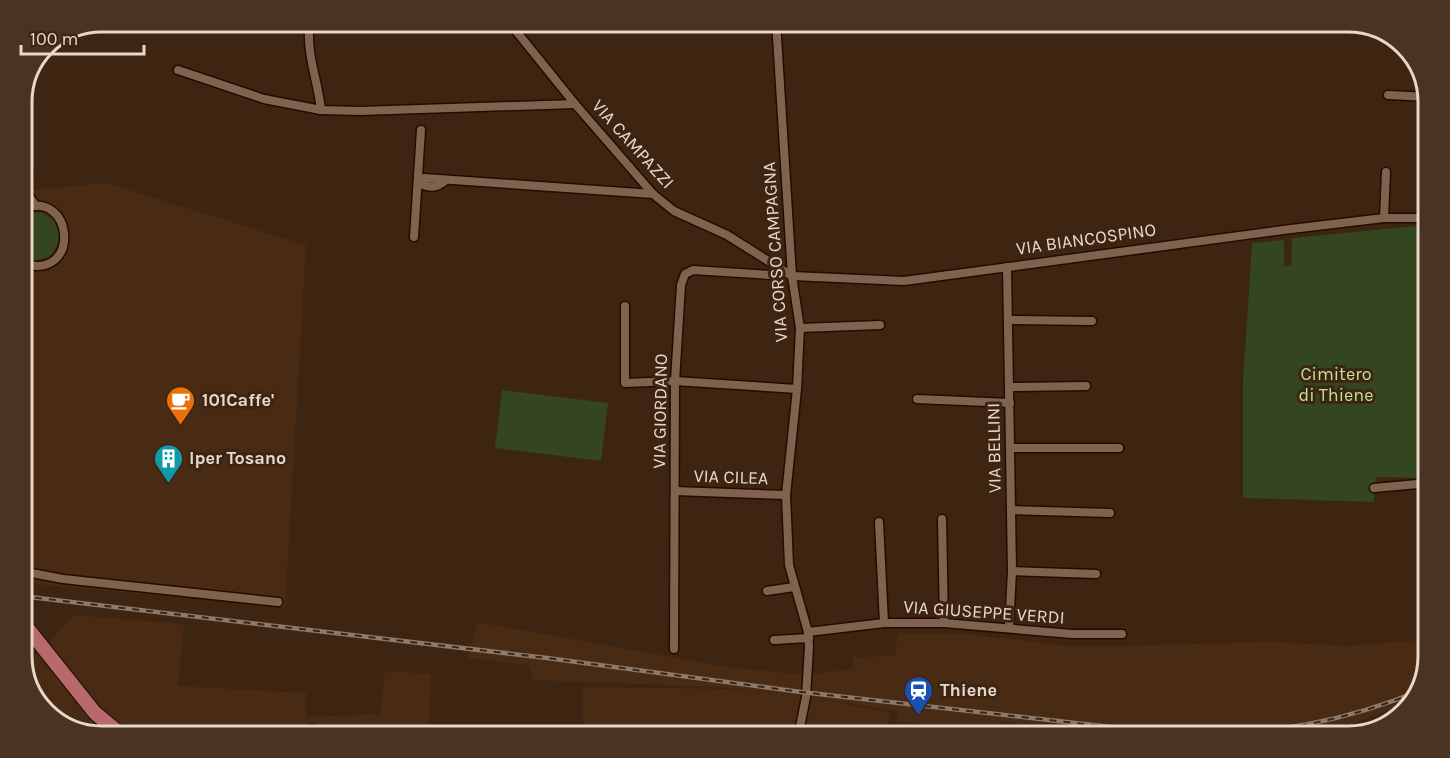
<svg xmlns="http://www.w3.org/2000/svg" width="1450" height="758" font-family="Karla,sans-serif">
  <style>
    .built { fill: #492b13 }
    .green { fill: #334620 }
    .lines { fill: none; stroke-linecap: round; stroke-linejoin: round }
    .minor-casing { stroke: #230d00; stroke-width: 11 }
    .primary-casing { stroke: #230d00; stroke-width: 16 }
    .minor { stroke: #7f634e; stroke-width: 8 }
    .primary { stroke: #b7696b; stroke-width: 14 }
    .rail-casing { stroke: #8e7a6a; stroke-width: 4.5 }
    .rail { stroke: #3d2512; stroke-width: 2; stroke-dasharray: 7; stroke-linecap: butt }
    .labels { text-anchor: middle; stroke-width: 6; stroke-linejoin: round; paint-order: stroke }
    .street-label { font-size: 18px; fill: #e8d8cc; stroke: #3d2512 }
    .park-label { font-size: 18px; fill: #bbe494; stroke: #3d2512 }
    .poi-label { font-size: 18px; font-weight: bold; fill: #e8d8cc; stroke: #3d2512; text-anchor: start }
    .rim { fill: none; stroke: #e8d8cc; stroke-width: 3 }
  </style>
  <rect width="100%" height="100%" fill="#3d2512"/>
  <!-- built -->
  <g class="built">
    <polygon points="106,183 306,245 285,607 21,583 21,191"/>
    <polygon points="74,615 184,624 178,686 306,693 306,717 380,714 385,671 431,674 428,737 101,737 65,729 34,701 23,669"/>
    <polygon points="477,622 721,666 802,675 853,669 853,657 896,656 897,633 967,634 1077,647 1274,642 1347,646 1412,641 1429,636 1429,657 1421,693 1413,701 1352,724 1289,737 1115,737 1002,722 1000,726 962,725 962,729 897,722 897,711 809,697 891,713 888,726 901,737 584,737 582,687 726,689 806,697 718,687 534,680 528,665 468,658"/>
  </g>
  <!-- green -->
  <g class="green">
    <polygon points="34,212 41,213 54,221 60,238 52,254 36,261 21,256 21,217"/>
    <polygon points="1417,226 1429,227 1429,478 1377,477 1374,488 1374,502 1243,498 1243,382 1252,243 1284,240 1284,266 1291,266 1292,238"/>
    <polygon points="502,390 608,403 601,461 495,448"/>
  </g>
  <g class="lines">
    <defs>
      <g id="minor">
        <path d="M310,21c-5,31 8,59 11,89"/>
        <polyline points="508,21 575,104 653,194 674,211 727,235 792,276 904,281 1291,229 1384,218 1429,218"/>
        <polyline points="776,21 792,276 800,328 797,389 786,495 789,565 808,632 809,647 806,697 798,737"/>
        <polyline points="178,70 264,99 321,110 360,111 575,104"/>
        <polyline points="1388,95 1429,97"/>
        <polyline points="418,183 424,178 653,194"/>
        <path d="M418,183c12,5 18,6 28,-3"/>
        <polyline points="27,193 29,172"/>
        <polyline points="21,208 27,193 36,206"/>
        <path d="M21,210c53,-25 62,74 0,53"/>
        <polyline points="1384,218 1386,172"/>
        <polyline points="414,237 421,130"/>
        <polyline points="1007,267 1012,571 1009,628"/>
        <polyline points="625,306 625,383 675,381 797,389"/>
        <polyline points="1009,320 1092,321"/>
        <polyline points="800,328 880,325"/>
        <polyline points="1010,387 1086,386"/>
        <polyline points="917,399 1010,403"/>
        <polyline points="1011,448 1119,448"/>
        <polyline points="1374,488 1429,483"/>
        <polyline points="675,491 786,495"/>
        <polyline points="1011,510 1110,513"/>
        <polyline points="942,519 944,623"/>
        <polyline points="879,522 884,623"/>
        <polyline points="21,571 63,579 278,602"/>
        <polyline points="1012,571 1096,574"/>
        <polyline points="767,591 794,587"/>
        <polyline points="808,632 884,623 944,623 1072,634 1122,634"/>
        <polyline points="774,640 809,638"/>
        <polyline points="674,649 675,381 681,285 685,274 693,270 770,275 780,268"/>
        <polyline points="312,737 312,729"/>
      </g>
      <polyline id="primary" points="21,620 95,713 124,737"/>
    </defs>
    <!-- minor casing -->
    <use href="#minor" class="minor-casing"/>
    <!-- primary casing -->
    <use href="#primary" class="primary-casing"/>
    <!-- minor -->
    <use href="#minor" class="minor"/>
    <!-- primary -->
    <use href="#primary" class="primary"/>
    <defs>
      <path id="rail" d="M21,596l526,62 254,34 389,44c81,-2 155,-14 231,-46"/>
    </defs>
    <!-- rail casing -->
    <use href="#rail" class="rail-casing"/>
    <!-- rail -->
    <use href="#rail" class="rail"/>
  </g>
  <!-- icons -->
  <defs>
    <symbol id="cafe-pin" viewBox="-11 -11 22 30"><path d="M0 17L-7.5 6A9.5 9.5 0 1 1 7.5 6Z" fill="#e8710a" stroke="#3d2512"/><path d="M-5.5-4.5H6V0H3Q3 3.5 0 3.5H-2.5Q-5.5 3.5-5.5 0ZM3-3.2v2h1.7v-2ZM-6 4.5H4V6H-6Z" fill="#fff"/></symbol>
    <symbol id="building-pin" viewBox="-11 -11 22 30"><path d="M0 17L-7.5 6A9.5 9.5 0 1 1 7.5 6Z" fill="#0f9aa8" stroke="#3d2512"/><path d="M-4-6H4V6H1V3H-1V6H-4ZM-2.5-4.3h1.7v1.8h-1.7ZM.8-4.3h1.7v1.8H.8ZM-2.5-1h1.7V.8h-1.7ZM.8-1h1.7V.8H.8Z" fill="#fff"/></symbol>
    <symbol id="station-pin" viewBox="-11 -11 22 30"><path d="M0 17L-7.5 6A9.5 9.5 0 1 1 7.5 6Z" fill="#1a4fb4" stroke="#3d2512"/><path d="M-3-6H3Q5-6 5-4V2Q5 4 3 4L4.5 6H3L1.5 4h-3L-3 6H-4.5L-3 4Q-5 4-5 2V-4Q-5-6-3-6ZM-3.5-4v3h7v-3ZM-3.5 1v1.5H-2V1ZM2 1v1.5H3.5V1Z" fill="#fff"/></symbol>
  </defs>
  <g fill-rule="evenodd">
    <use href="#cafe-pin" x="164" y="384" width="33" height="45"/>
    <use href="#building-pin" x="152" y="442" width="33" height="45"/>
    <use href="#station-pin" x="902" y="674" width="33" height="45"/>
  </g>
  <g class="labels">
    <!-- street labels -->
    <g class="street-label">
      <text transform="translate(633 144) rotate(48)" y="6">VIA CAMPAZZI</text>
      <text transform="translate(1086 239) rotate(-8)" y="6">VIA BIANCOSPINO</text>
      <text transform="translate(775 252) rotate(-94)" y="6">VIA CORSO CAMPAGNA</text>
      <text transform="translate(660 411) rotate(-89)" y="6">VIA GIORDANO</text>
      <text transform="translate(994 448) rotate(-91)" y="6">VIA BELLINI</text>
      <text transform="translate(731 477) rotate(2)" y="6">VIA CILEA</text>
      <text transform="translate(984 612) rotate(4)" y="6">VIA GIUSEPPE VERDI</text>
    </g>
    <!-- park labels -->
    <g class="park-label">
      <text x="1336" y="380">Cimitero<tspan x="1336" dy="21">di Thiene</tspan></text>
    </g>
    <!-- poi labels -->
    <g class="poi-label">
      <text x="202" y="406">101Caffe'</text>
      <text x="189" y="464">Iper Tosano</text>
      <text x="940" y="696">Thiene</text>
    </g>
  </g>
  <!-- crop -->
  <path d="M0 0H1450V758H0ZM102 32H1348A70 70 0 0 1 1418 102V656A70 70 0 0 1 1348 726H102A70 70 0 0 1 32 656V102A70 70 0 0 1 102 32Z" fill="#4b3321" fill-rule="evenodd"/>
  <path class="rim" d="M102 32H1348A70 70 0 0 1 1418 102V656A70 70 0 0 1 1348 726H102A70 70 0 0 1 32 656V102A70 70 0 0 1 102 32Z"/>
  <!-- scale -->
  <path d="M21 45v9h123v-9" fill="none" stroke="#e8d8cc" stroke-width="3"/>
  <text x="30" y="45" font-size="18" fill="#e8d8cc" stroke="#3d2512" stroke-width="4.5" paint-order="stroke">100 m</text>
</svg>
